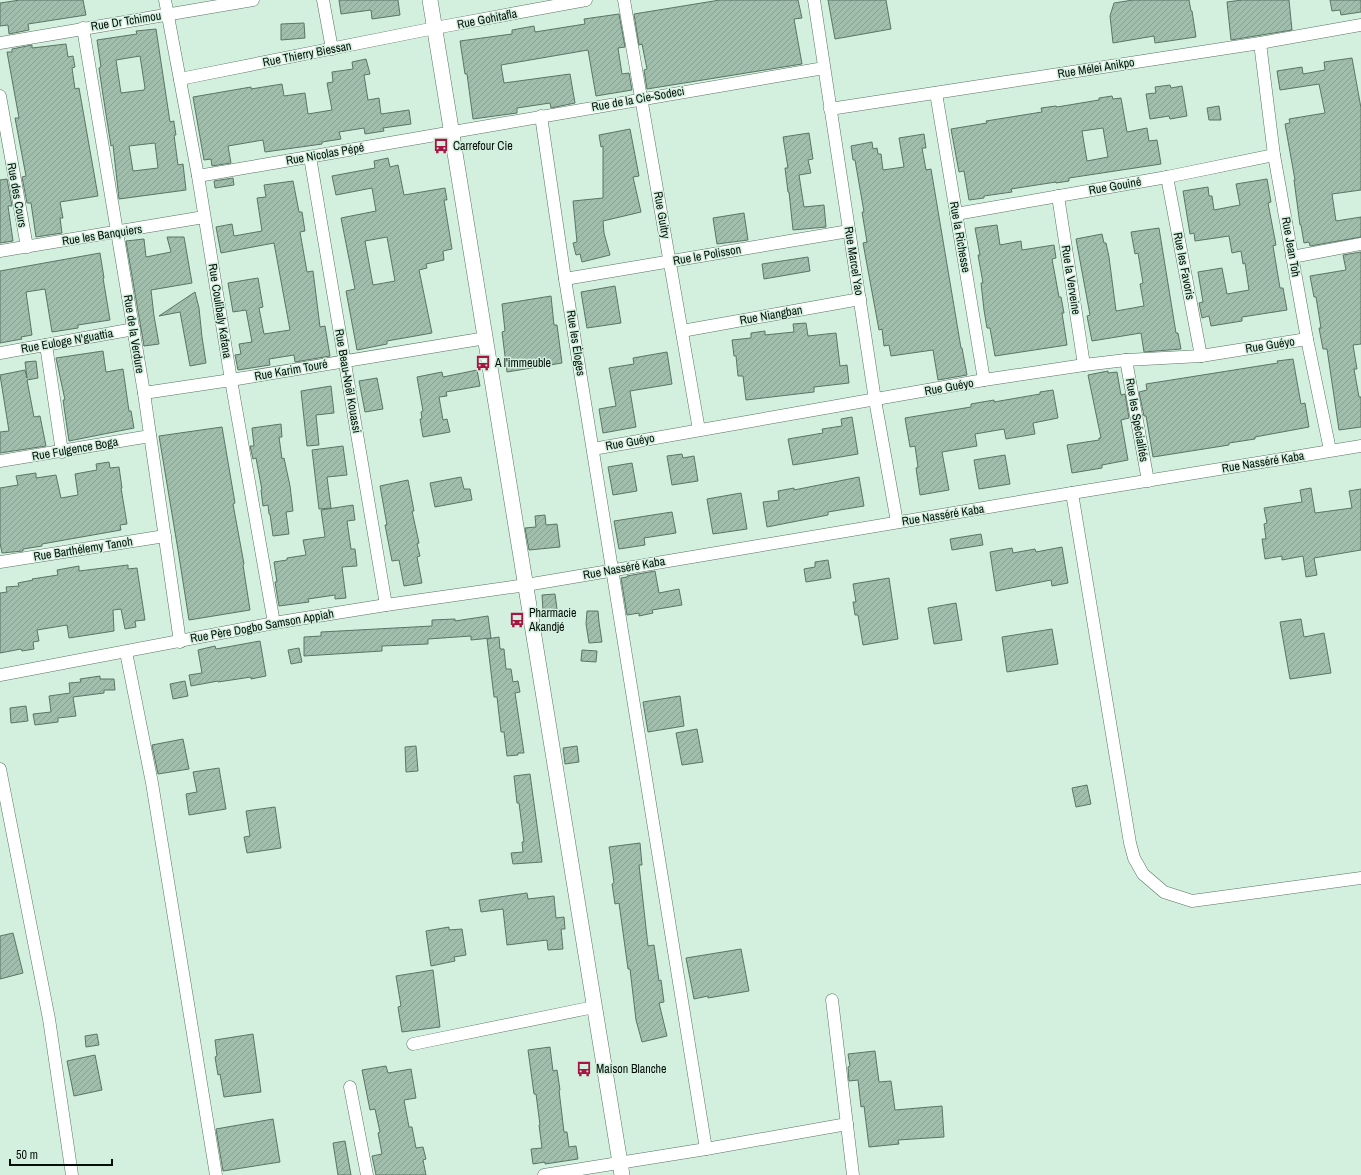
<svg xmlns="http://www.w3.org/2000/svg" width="1361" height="1175" font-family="'Archivo Narrow',sans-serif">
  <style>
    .building { fill: url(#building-hatch); stroke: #5b7565; fill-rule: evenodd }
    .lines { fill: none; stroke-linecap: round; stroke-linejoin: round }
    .minor-casing { stroke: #597363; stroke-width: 13 }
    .tertiary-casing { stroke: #597363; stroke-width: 16 }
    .minor { stroke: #fff; stroke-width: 12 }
    .tertiary { stroke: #fff; stroke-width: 15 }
    .labels { text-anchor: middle; stroke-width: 3; stroke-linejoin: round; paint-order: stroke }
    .street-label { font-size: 12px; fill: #050e08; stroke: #d2f0dd }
    .poi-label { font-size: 12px; fill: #050e08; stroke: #d2f0dd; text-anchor: start }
  </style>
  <defs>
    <pattern id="building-hatch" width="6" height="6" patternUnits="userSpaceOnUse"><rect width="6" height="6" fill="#a1bdac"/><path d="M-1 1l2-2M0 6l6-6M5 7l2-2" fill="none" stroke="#89a192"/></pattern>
  </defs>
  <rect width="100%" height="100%" fill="#d2f0dd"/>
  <!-- building -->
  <g class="building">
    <polygon points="20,0 83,0 86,15 28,24 29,30 9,34 8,25 0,26 0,3"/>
    <polygon points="339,0 398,0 400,15 372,19 371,10 341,14"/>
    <polygon points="720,0 798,0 802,18 794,19 802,64 647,89 644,70 647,69 642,44 639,45 634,14"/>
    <polygon points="828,0 886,0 891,29 835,39"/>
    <polygon points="1133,0 1189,0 1191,11 1192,11 1196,37 1155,43 1154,36 1113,43 1110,16 1114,3"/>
    <polygon points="1242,0 1289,0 1292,30 1231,40 1227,2"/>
    <polygon points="1330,0 1361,0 1361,12 1341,15 1340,10 1332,11"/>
    <polygon points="619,14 625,47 618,48 622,74 629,73 632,90 596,96 588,50 501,65 504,83 570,74 575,103 551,108 550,103 517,108 517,113 473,119 467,74 465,74 460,41 512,34 512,30 534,26 535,32 585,24 584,19"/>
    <polygon points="304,23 305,38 281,40 281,24"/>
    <path d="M156,29l14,93 4,-1v2l2,12h-2l4,30 5,-1 3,26 -67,9 -6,-54 -2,1 -8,-51 -4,-27 2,-1 -4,-27 40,-6 -1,-3zM140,56l5,32 -1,2 -23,3 -5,-33zM155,143l3,25 -25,3 -4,-25z"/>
    <polygon points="66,44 68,57 73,56 75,67 72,68 75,89 79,88 98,196 60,202 63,218 60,218 62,233 36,237 31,203 27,203 22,177 26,176 15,118 19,118 7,52 12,52 12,49 32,45 32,48"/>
    <polygon points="1352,58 1361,108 1361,190 1332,194 1336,221 1361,217 1361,237 1310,246 1309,242 1304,243 1301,225 1300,225 1294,180 1295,180 1285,124 1290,123 1289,119 1325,113 1319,84 1280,90 1277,71 1302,67 1303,74 1325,70 1324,62"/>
    <polygon points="366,59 370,74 364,75 368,100 379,98 381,114 409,110 411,124 383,128 384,131 365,134 364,128 339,132 341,139 322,142 322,144 265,152 263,140 228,146 231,163 212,166 211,159 204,160 193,97 251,87 251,89 282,84 284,96 305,93 308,114 332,110 327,83 333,82 332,72 353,69 352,62"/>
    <polygon points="1170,85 1171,88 1182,86 1187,116 1170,119 1169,116 1150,119 1146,94 1156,93 1155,87"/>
    <path d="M1112,96l1,3 8,-1 6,34 20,-4 2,13 8,-1 4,24 -92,14v3l-13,2v-1l-45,7 1,3 -28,4v2l-15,2 -5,-29 -5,1 -8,-43 36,-6 -1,-2 56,-9 -1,-4 15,-2 1,1 42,-7v-2zM1103,128l5,29 -21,4 -5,-30z"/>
    <polygon points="1219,106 1221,120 1209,120 1207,108"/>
    <polygon points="630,129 639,176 633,177 641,212 603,221 604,233 610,255 582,262 580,254 576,255 573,243 577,242 573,201 603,198 603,146 601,147 599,135"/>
    <polygon points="809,133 813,159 808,160 811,173 799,175 804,207 824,205 826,227 793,230 789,192 788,192 785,168 788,168 783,137"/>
    <polygon points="924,134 926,148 922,148 926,170 931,169 961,348 962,348 967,375 938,380 933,350 891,356 889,345 884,346 882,329 879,330 863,243 867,242 862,212 864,212 855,160 853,160 851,146 872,142 873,149 877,148 878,154 881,154 883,170 904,167 899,138"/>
    <path d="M388,158l2,9 8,-2 6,30 41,-7 2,12h-3l8,49 -9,2 1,9 -18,4 1,4 -8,2 13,63 -45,8v3l-30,6 -11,-59 9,-2 -14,-71 35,-7 -4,-23 -36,7 -4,-19 43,-8 -1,-7zM387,237l8,44 -22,4 -8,-44z"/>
    <polygon points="233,178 234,185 215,188 214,181"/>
    <polygon points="7,179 12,206 8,206 13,241 0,243 0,180"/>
    <polygon points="1267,179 1271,202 1268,203 1276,245 1273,246 1280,288 1283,288 1287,310 1242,317 1242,321 1211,326 1209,316 1202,318 1199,303 1203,302 1198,272 1222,268 1227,294 1249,290 1245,263 1243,264 1241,251 1232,253 1229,236 1195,241 1194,233 1190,234 1183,191 1208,187 1209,196 1212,196 1214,210 1240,205 1236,184"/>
    <polygon points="293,181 299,212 302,212 305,231 300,232 307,272 313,271 320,327 325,326 330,356 295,362 294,355 269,359 270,365 238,370 235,355 241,354 239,344 252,342 246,310 233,312 228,283 258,278 263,307 259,308 264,334 290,330 274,243 221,253 216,227 232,224 234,236 262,231 257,198 266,197 264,185"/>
    <polygon points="744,213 748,240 717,244 713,218"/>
    <polygon points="997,225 1000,245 1021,241 1022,250 1054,245 1056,258 1052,259 1059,297 1061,297 1064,313 1062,313 1067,345 995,356 990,328 987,328 984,310 981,283 983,283 978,255 980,255 975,228"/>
    <polygon points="1159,228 1176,333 1178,333 1181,349 1144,352 1141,333 1092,341 1087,316 1090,315 1076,239 1102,234 1104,243 1106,243 1109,257 1116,311 1144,306 1140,284 1143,283 1138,253 1135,254 1131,232"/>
    <polygon points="167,237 184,237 192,283 151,290 154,316 159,344 144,346 126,241 144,239 146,257 171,252"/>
    <polygon points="1361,252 1361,344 1353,345 1357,369 1354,369 1359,397 1361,397 1361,427 1339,430 1327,349 1323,349 1319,328 1321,328 1316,297 1314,297 1310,276 1346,270 1343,255"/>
    <polygon points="100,253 104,278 103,278 110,320 78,325 78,328 52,332 45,289 26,292 32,335 21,337 22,339 0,343 0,271"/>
    <polygon points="808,257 810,271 764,279 762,264"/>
    <polygon points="615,286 621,323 587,328 581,292"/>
    <polygon points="195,292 199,308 202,337 206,363 190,366 180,312 159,316"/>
    <polygon points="551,296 554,325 557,325 562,363 507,372 502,332 505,331 502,304"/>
    <polygon points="806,323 808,336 836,333 840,366 847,365 849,383 814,387 814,392 746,400 743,376 738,376 736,356 734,356 732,340 751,338 751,333 765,331 765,335 794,332 793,324"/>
    <polygon points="103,351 106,372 123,369 129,411 131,411 134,428 69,441 63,400 65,400 56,358"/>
    <polygon points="667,352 672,384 630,391 636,427 603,433 599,409 616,406 609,368 634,364 633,358"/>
    <polygon points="1293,359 1301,404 1305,403 1309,427 1255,437 1255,439 1229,443 1229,445 1153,457 1146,416 1144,416 1139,392 1147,390 1146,384 1278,363 1277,361"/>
    <polygon points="36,361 38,378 27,380 34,417 40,416 46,446 0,453 0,432 9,431 0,375 25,370 27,378 25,362"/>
    <polygon points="477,370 480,386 446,392 447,396 439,397 443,420 447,419 450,432 423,437 420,419 422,419 421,412 423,411 417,377 442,372 443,377"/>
    <polygon points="1108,371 1108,373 1117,372 1121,395 1125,394 1129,418 1121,420 1128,460 1102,465 1102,468 1072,473 1067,445 1099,440 1099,438 1101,438 1088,375"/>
    <polygon points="377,378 383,409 365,412 359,381"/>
    <polygon points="331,386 334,413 316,415 319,445 307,446 301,391"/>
    <polygon points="1053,390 1058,418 1033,423 1035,434 1006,439 1004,429 975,434 977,446 942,452 949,490 920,495 916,468 918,467 915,446 910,447 905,418 971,407 971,404 994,400 994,402 1040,394 1040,392"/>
    <polygon points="852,417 858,454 793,465 788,439 823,433 822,429 842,426 841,419"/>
    <polygon points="281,424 282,437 279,437 282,459 284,458 290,486 293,511 286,512 289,534 273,536 270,514 269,514 268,505 263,506 261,490 262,490 256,458 253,459 250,446 254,446 252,428"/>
    <polygon points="222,427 235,503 233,504 244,564 243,565 250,610 189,620 178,550 159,436"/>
    <polygon points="343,446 347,475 327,477 331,508 319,509 312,450"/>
    <polygon points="682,454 683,458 694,456 698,481 672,485 667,456"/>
    <polygon points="1005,455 1010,484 979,489 974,460"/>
    <polygon points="109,462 110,468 119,467 122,488 121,488 127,524 120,525 121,530 42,544 42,546 23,549 23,551 2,553 0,543 0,488 18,485 16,476 36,473 36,478 56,475 61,498 78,495 75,474 97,470 96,464"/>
    <polygon points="632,463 637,491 613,495 608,467"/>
    <polygon points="461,477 464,489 470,489 472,500 435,507 430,483"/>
    <polygon points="859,477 864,506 828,512 828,515 767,527 763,502 779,500 778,491 794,488 794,490"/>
    <polygon points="408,480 414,511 412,511 419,543 417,544 420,556 417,557 422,583 404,586 399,560 392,561 385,525 387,525 380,486"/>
    <polygon points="1311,488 1315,513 1352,508 1349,491 1361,489 1361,550 1314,558 1317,575 1306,577 1303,556 1282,560 1282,556 1265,559 1262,539 1266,539 1264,524 1267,523 1264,508 1302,502 1300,490"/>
    <polygon points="741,493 747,529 713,534 707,499"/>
    <polygon points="353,505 355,520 347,521 351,549 355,549 357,566 342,567 346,598 335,599 335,595 308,599 309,602 279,606 275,582 277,582 274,562 287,560 287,558 306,555 303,540 325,537 321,510"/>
    <polygon points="672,512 676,533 644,538 645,545 619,549 614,521"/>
    <polygon points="545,515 546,525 557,524 560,547 529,550 525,528 536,527 535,516"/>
    <polygon points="981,534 983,545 952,550 950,539"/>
    <polygon points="1062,547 1068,583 1052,586 1051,580 996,591 990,552 1012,548 1013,553 1035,549 1036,552"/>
    <polygon points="828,560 831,578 806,582 804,569 815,567 815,562"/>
    <polygon points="128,565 128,569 137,568 145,620 135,621 136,627 125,629 121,609 113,610 114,631 69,638 67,625 37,630 39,641 33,642 34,649 22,651 21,649 0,653 0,593 7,592 6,587 19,586 18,583 33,580 32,579 58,575 57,570 79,566 79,571"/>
    <polygon points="655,571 659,593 679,589 682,605 652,610 653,613 639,616 639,613 627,615 621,578 627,577 627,576"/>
    <polygon points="889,578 898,639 863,645 858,615 855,615 853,602 856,602 853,584"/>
    <polygon points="555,594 557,609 543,610 542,595"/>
    <polygon points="956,603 962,640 934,644 928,608"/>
    <polygon points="587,611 598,611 599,622 602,642 589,643 586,624"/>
    <polygon points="488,616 491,638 471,640 471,636 428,639 428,644 382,646 382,651 304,656 304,637 321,636 321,632 432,626 432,620 455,619 455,621"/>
    <polygon points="1301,619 1304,637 1324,633 1331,673 1290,679 1280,622"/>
    <polygon points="1052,629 1058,664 1007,672 1002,637"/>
    <polygon points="499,637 500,649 504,649 506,669 511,669 513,682 518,681 520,692 515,693 524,753 518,753 518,755 507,756 504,732 501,732 497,697 494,697 487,639"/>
    <polygon points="260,641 266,676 251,679 251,677 238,679 218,682 218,681 191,686 189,675 202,673 198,650 215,646 216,649"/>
    <polygon points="299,648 302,662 291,664 288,650"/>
    <polygon points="582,650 597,651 596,662 581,661"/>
    <polygon points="100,676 100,679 114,679 115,690 104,690 104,693 73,697 76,716 58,718 58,722 35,725 33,714 51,712 49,696 70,693 69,683 81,682 80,679"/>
    <polygon points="185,681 188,696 173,699 170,684"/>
    <polygon points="680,696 684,726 648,732 643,702"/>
    <polygon points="26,706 28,721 11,723 10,708"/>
    <polygon points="697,729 703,762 682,765 676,733"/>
    <polygon points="183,739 189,769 158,774 152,745"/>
    <polygon points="416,746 418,771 406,772 405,747"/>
    <polygon points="577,746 579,762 565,764 563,748"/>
    <polygon points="219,768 226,809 189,815 186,794 197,792 193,772"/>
    <polygon points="530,774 542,862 513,864 511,853 523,852 522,842 524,842 519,803 517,803 514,776"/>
    <polygon points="1087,785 1091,804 1076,807 1072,788"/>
    <polygon points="275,807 281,848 247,853 244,837 250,836 246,811"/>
    <polygon points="640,843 642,865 639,865 648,946 654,945 659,981 661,980 664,1002 659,1003 667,1036 642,1042 636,1020 630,969 628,969 619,903 615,904 612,884 614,883 609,847"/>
    <polygon points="527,893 528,899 554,896 556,918 564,917 565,929 561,929 563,949 548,950 547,940 507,945 503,909 481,912 479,900"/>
    <polygon points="449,927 449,930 462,929 466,955 454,957 455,961 431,966 426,931"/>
    <polygon points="13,933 23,973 0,979 0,936"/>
    <polygon points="741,949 749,991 708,998 708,996 694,999 686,958"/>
    <polygon points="433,970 440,1027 402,1032 398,1007 401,1006 396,976"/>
    <polygon points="97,1034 99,1045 86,1047 85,1036"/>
    <polygon points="253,1034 261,1092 224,1097 220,1074 218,1075 215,1057 217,1056 215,1040"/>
    <polygon points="550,1047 553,1071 557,1070 560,1090 559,1090 564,1132 567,1132 569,1147 576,1146 578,1159 545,1164 545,1162 533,1164 531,1149 542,1148 539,1125 540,1125 536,1094 534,1094 528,1050"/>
    <polygon points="875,1051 879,1082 891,1081 895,1110 942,1106 944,1137 898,1140 899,1144 869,1147 864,1106 861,1107 858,1080 849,1081 848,1067 850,1066 848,1054"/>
    <polygon points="95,1055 102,1090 74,1096 67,1061"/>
    <polygon points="386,1066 388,1073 411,1069 416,1098 404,1100 409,1127 412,1127 416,1148 423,1147 426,1159 423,1160 426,1175 376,1175 372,1156 382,1154 378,1133 380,1132 375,1109 370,1110 362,1070"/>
    <polygon points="273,1119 280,1162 223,1171 216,1129"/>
    <polygon points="345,1141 351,1175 338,1175 333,1143"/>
  </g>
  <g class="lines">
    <defs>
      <g id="minor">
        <polyline points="165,0 198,176 231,380 274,623"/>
        <polyline points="323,0 332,49"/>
        <polyline points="624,0 699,430"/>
        <polyline points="814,0 875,400 897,522"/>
        <polyline points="83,28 144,393 180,642"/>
        <polyline points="0,43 253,0"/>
        <polyline points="1260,43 1274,155 1307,339 1330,450"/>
        <polyline points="180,79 435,28 586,0"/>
        <polyline points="936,93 984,380"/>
        <polyline points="0,96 27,247"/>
        <polyline points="830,109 1260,43 1361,25"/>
        <polyline points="541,116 565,279 706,1149 544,1175"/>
        <polyline points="310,157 386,605"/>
        <polyline points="198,176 824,68"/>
        <polyline points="1167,177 1201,356"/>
        <polyline points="1058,196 1084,365"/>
        <polyline points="956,214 1167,177 1274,155"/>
        <polyline points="0,251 204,217"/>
        <polyline points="1292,257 1361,244"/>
        <polyline points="565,279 849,231"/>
        <polyline points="682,331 860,299"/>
        <polyline points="46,345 62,452"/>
        <polyline points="0,353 134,329"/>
        <polyline points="1126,360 1148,481"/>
        <polyline points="144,393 231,380 486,338"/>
        <polyline points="593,449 984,380 1084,365 1126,360 1201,356 1307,339"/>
        <polyline points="0,461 150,436"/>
        <polyline points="1072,493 1130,843 1134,858 1143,874 1164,892 1192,901 1361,878"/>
        <polyline points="0,562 165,536"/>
        <polyline points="126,652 152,783 216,1175"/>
        <polyline points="0,675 274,623 386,605 526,585 1072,493 1361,446"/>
        <polyline points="0,769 49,1019 72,1175"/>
        <polyline points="832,1000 853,1175"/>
        <polyline points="413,1044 594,1007"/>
        <polyline points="350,1087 367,1175"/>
        <polyline points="706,1149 847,1124"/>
      </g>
      <polyline id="tertiary" points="430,0 622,1175"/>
    </defs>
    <!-- minor casing -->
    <use href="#minor" class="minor-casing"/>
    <!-- tertiary casing -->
    <use href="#tertiary" class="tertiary-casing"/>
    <!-- minor -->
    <use href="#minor" class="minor"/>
    <!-- tertiary -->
    <use href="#tertiary" class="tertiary"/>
  </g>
  <!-- icons -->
  <defs>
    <symbol id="bus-bare" viewBox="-9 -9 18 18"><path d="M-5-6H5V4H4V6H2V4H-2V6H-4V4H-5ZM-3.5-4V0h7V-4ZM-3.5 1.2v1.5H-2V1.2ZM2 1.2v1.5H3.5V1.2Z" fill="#a91443" stroke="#d2f0dd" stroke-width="2.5" paint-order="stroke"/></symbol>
  </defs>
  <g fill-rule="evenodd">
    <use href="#bus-bare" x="430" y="135" width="22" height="22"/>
    <use href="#bus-bare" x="472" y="352" width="22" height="22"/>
    <use href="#bus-bare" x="506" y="609" width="22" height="22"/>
    <use href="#bus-bare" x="573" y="1058" width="22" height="22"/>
  </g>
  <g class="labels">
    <!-- street labels -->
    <g class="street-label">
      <text transform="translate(487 19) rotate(-11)" y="4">Rue Gohitafla</text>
      <text transform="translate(126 21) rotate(-9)" y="4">Rue Dr Tchimou</text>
      <text transform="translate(307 54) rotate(-11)" y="4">Rue Thierry Biessan</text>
      <text transform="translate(1096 68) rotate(-9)" y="4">Rue Mélei Anikpo</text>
      <text transform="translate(638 99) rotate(-10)" y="4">Rue de la Cie-Sodeci</text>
      <text transform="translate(325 154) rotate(-10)" y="4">Rue Nicolas Pépé</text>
      <text transform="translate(1115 186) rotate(-10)" y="4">Rue Gouiné</text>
      <text transform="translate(17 195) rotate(80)" y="4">Rue des Cours</text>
      <text transform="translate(662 215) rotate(80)" y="4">Rue Guitry</text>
      <text transform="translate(102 235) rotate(-9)" y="4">Rue les Banquiers</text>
      <text transform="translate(960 237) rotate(80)" y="4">Rue la Richesse</text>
      <text transform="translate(1291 247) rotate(80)" y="4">Rue Jean Toh</text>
      <text transform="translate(707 255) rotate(-10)" y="4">Rue le Polisson</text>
      <text transform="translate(854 261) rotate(81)" y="4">Rue Marcel Yao</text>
      <text transform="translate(1184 266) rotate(79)" y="4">Rue les Favoris</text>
      <text transform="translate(1071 280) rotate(81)" y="4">Rue la Verveine</text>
      <text transform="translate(220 311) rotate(81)" y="4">Rue Coulibaly Kafana</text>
      <text transform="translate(771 315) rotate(-10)" y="4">Rue Niangban</text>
      <text transform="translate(134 334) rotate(81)" y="4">Rue de la Verdure</text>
      <text transform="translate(67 341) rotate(-10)" y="4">Rue Euloge N'guattia</text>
      <text transform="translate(576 343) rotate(81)" y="4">Rue les Éloges</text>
      <text transform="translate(1270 345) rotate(-9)" y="4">Rue Guéyo</text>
      <text transform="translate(291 370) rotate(-10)" y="4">Rue Karim Touré</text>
      <text transform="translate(348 381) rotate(80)" y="4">Rue Beau-Noël Kouassi</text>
      <text transform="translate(949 387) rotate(-10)" y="4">Rue Guéyo</text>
      <text transform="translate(1137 420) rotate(80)" y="4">Rue les Spécialités</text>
      <text transform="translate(630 442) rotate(-10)" y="4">Rue Guéyo</text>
      <text transform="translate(75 449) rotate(-10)" y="4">Rue Fulgence Boga</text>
      <text transform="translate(1263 462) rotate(-9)" y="4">Rue Nasséré Kaba</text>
      <text transform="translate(943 515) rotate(-9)" y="4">Rue Nasséré Kaba</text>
      <text transform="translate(83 549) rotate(-9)" y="4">Rue Barthélemy Tanoh</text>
      <text transform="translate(624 568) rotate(-10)" y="4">Rue Nasséré Kaba</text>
      <text transform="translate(262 626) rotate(-10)" y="4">Rue Père Dogbo Samson Appiah</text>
    </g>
    <!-- poi labels -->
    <g class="poi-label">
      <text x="453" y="150">Carrefour Cie</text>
      <text x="495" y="367">A l'immeuble</text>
      <text x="529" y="617">Pharmacie<tspan x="529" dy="14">Akandjé</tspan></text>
      <text x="596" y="1073">Maison Blanche</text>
    </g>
  </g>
  <!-- scale -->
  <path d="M10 1159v6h102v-6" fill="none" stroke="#050e08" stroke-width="2"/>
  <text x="16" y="1159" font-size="12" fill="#050e08" stroke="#d2f0dd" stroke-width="3" paint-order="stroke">50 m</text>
</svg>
